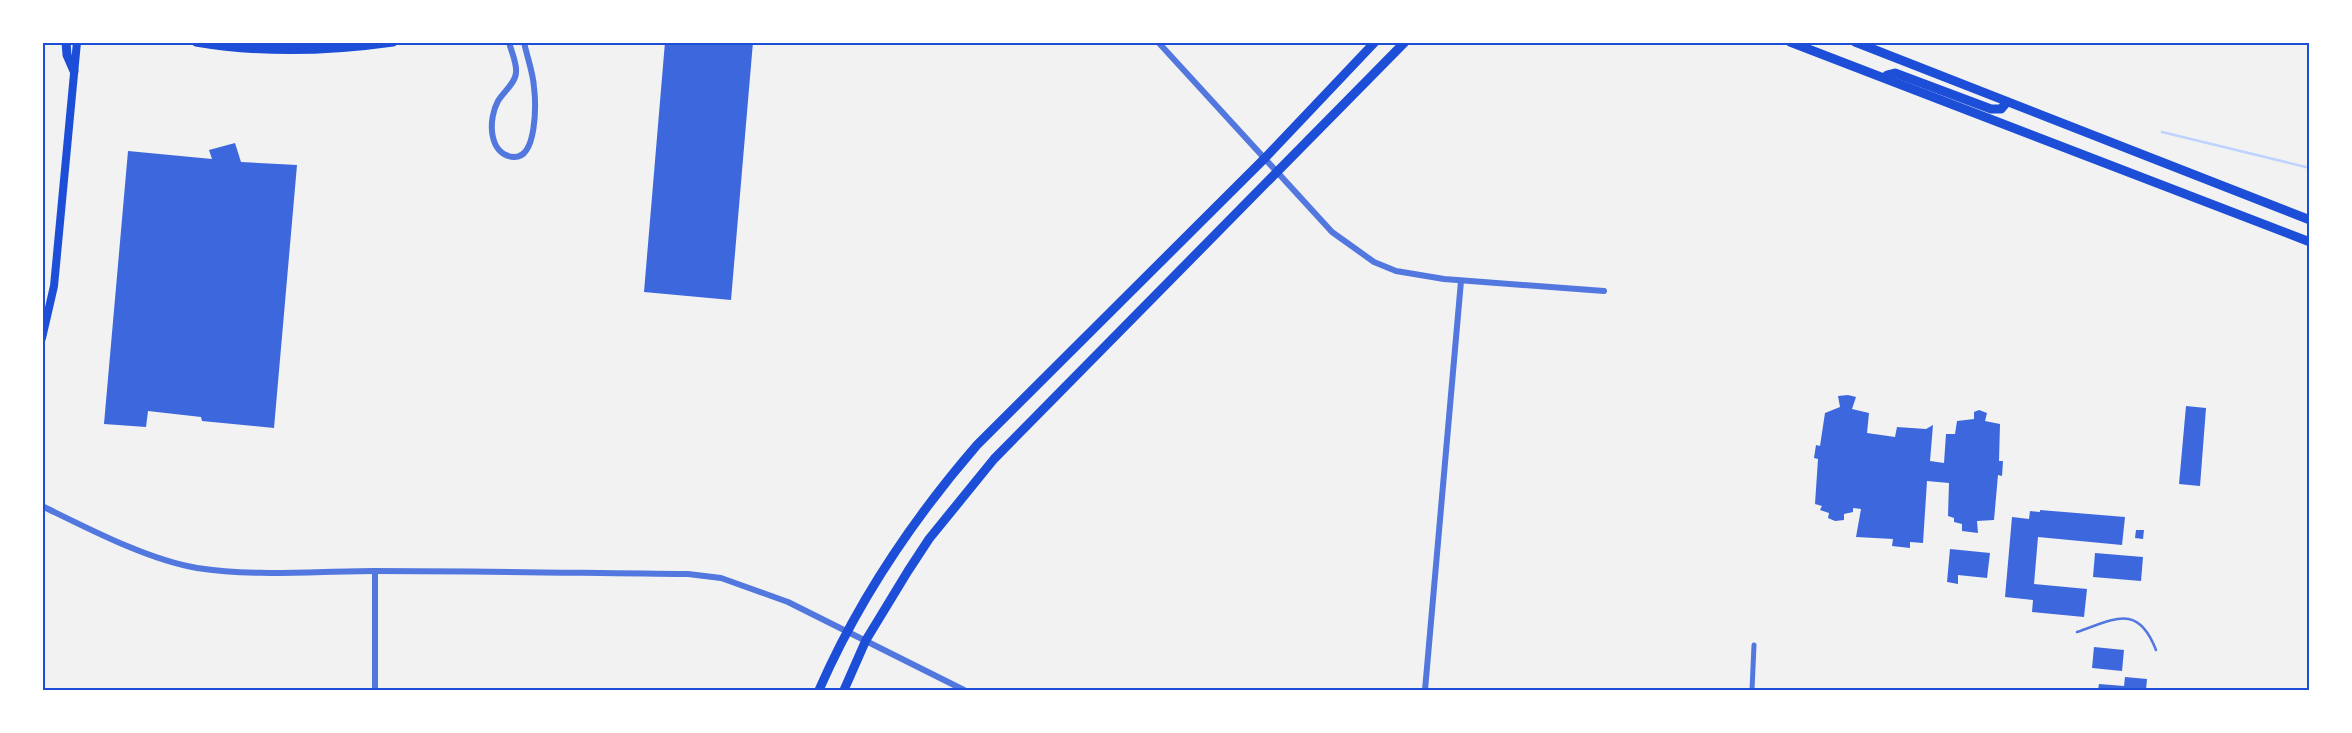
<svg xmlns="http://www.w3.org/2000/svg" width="2352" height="733" font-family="'Libre Baskerville',serif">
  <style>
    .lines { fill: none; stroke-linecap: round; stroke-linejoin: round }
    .stream { stroke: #bfd3fe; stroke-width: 2.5 }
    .building { fill: #3d67dc }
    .service { stroke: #5277de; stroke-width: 2.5 }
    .minor { stroke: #5277de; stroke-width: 5 }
    .tertiary { stroke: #5277de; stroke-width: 6 }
    .secondary { stroke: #1d4ed8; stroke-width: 8 }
    .primary { stroke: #1d4ed8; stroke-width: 9 }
    .neatline { fill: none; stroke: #1d4ed8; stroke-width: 2 }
  </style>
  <rect width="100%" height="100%" fill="#f2f2f2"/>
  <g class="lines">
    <!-- stream -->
    <polyline class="stream" points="2162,132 2310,168"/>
  </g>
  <!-- building -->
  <g class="building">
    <polygon points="665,42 753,42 731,300 644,292"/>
    <polygon points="235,143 241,162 297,165 274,428 202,421 201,417 148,411 146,427 104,424 128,151 212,159 209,150"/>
    <polygon points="1848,395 1856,397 1852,409 1869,413 1867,433 1895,437 1897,427 1926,429 1933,425 1930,461 1944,463 1946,434 1955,434 1957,421 1974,419 1974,412 1979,410 1987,413 1985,421 2000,424 1999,461 2003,461 2002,476 1998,475 1994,520 1977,521 1978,533 1962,531 1962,524 1954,522 1954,518 1948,516 1949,483 1927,481 1923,543 1910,542 1910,548 1892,546 1893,539 1856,537 1861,509 1853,508 1853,512 1844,514 1844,520 1835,521 1828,518 1829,513 1820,510 1822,506 1815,504 1818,459 1814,458 1816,445 1820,446 1825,413 1840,407 1838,396"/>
    <polygon points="2186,406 2206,408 2200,486 2179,484"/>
    <polygon points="2040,510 2125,517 2122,545 2038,537 2034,584 2087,589 2084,617 2032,612 2033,600 2005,597 2012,517 2029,519 2030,511 2040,512"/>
    <polygon points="2136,530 2144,530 2143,539 2135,538"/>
    <polygon points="1950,549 1990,553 1987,578 1958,575 1958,584 1947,582"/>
    <polygon points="2095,553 2143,557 2141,581 2093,577"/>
    <polygon points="2094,647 2124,650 2122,671 2092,668"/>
    <polygon points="2125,677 2147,679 2146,690 2098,690 2099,684 2124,686"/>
  </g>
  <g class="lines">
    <!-- service -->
    <path class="service" d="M2077,632c38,-13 61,-29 79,18"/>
    <!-- minor -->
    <polyline class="minor" points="1752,690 1754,645"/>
    <!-- tertiary -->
    <g class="tertiary">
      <path d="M509,42c2,9 8,21 7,30 0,11 -13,20 -18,29 -10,18 -10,54 16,56 23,1 22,-53 20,-70 -1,-15 -7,-30 -10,-45"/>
      <polyline points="1158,42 1332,232 1374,262 1396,271 1444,279 1604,291"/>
      <path d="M42,506c45,22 106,54 155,62 58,9 119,3 177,3 105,0 209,2 314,3l33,4 67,24 176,88"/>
      <polyline points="375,571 375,690"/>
      <polyline points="1425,690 1461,281"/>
    </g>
    <!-- secondary -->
    <polyline class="secondary" points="42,338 54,286 77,42"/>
    <!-- primary -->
    <g class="primary">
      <polyline points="66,42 67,55 74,71"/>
      <path d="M196,42c64,11 133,9 197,0"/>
      <polyline points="1790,42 2310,242"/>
      <polyline points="1855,42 2310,220"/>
      <polyline points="1885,78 1887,75 1895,73 1991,109 2001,109 2007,102"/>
      <path d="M819,690c39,-89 94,-171 158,-245l288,-287 110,-116"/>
      <polyline points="844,690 866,640 908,571 929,539 994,459 1405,42"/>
    </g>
  </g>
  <!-- border -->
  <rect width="2352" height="733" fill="none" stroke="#ffffff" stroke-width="88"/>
  <rect x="44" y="44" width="2264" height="645" class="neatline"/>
</svg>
